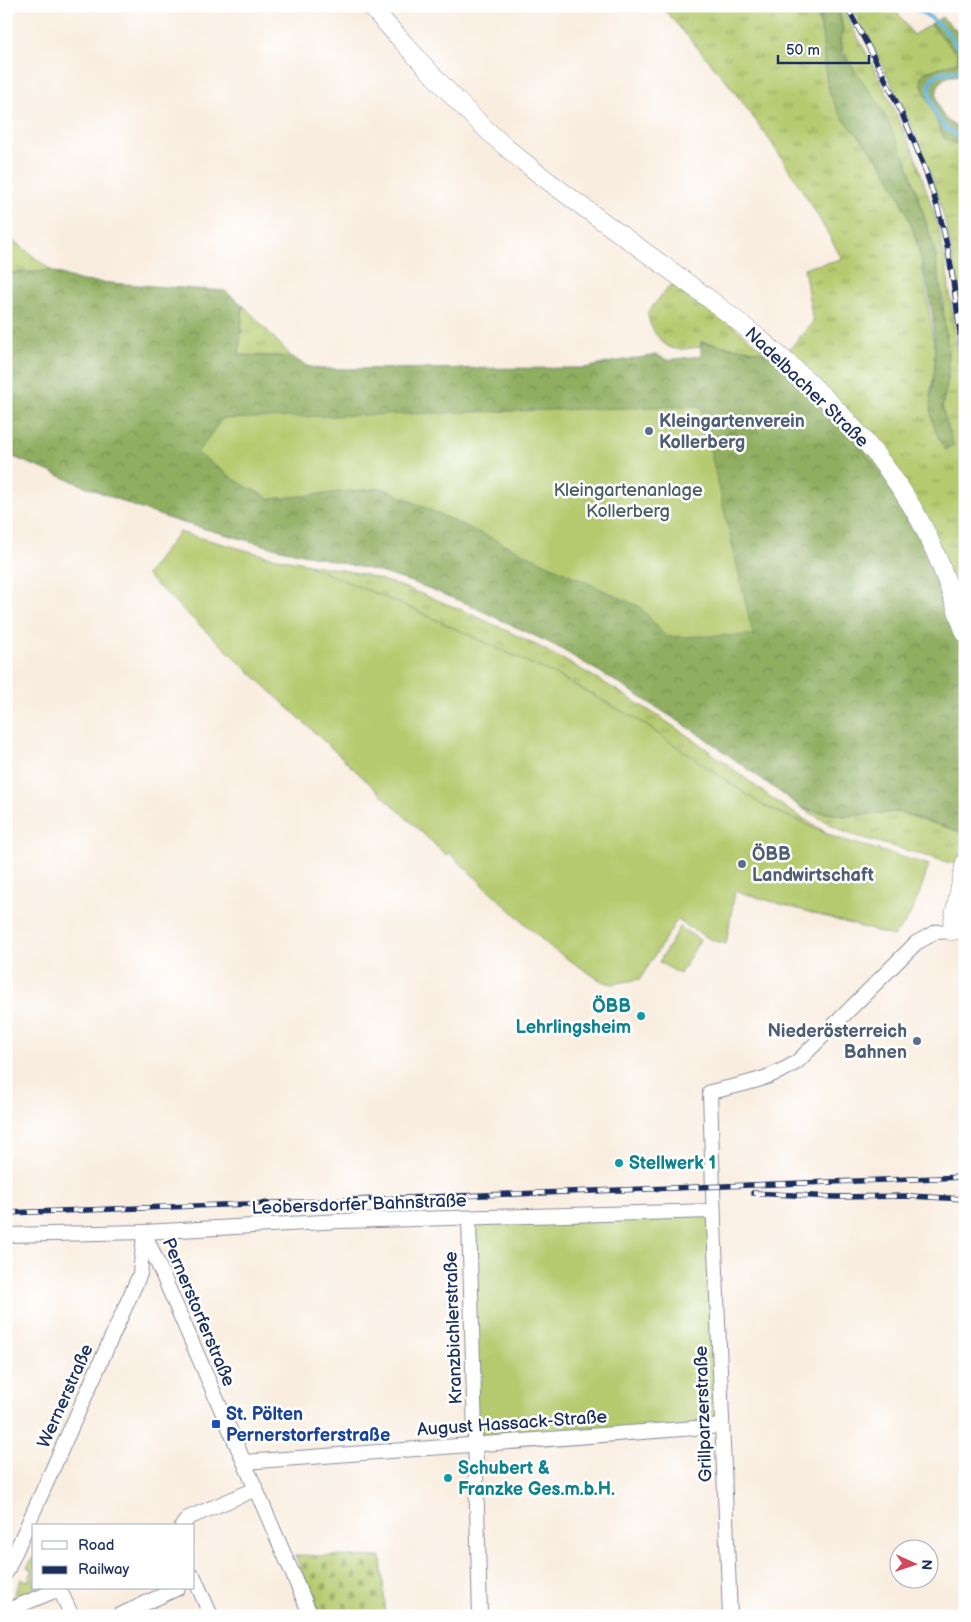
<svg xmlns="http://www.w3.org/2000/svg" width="971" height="1622" font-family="'Balsamiq Sans',sans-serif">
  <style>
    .grass { fill: url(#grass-tufts); stroke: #687c66 }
    .forest { fill: url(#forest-crowns); stroke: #566e60; fill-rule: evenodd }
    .cemetery { fill: url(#cemetery-stones); stroke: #687c66 }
    .garden { fill: #b5ca6e; stroke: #687c66 }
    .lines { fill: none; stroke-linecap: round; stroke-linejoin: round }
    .stream { stroke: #63b5df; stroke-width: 4 }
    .minor-casing { stroke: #8a8e9e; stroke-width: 16 }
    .tertiary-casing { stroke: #8a8e9e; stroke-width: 19 }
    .minor { stroke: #fff; stroke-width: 14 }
    .tertiary { stroke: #fff; stroke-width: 18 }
    .rail-casing { stroke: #1b2f5e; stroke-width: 5.5 }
    .rail { stroke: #fff; stroke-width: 4; stroke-dasharray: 11; stroke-linecap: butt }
    .service-dot { fill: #5c6f8a; stroke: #fff; stroke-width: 2 }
    .culture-dot { fill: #0f9aa8; stroke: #fff; stroke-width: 2 }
    .transit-dot { fill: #1a4fb4; stroke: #fff; stroke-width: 2 }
    .labels { text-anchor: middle; stroke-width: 5; stroke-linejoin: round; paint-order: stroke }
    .street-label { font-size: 18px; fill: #1b2f5e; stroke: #fff }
    .service-label { font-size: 18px; font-weight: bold; fill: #4e5e75; stroke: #fff; text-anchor: start }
    .park-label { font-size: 18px; fill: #495e63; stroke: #fff }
    .culture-label { font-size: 18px; font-weight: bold; fill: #0d838f; stroke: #fff; text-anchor: start }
    .transit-label { font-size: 18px; font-weight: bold; fill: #164399; stroke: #fff; text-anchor: start }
  </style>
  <defs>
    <pattern id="grass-tufts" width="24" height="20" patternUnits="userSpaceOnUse" patternTransform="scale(1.25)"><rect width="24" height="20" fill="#b5ca6e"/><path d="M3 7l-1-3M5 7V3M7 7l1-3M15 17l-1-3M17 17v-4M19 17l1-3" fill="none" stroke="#92a45e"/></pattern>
    <pattern id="forest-crowns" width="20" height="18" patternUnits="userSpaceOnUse" patternTransform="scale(1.25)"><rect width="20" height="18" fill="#90ae61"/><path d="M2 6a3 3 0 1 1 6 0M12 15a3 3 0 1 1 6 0" fill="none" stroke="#758e53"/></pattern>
    <pattern id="cemetery-stones" width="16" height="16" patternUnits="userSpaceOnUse" patternTransform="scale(1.25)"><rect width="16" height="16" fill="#b5ca6e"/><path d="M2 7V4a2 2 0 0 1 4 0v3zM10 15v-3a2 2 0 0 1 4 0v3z" fill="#92a45e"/></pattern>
  </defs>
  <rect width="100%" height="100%" fill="#fff"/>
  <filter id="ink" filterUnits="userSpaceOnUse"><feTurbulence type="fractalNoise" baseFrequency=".02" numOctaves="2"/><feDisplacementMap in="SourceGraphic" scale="10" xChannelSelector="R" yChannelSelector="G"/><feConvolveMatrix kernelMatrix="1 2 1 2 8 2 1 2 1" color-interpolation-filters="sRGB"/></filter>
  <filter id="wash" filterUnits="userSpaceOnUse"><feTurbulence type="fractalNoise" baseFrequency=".0096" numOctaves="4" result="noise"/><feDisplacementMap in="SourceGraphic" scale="20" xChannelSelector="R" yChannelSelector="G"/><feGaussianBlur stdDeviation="1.12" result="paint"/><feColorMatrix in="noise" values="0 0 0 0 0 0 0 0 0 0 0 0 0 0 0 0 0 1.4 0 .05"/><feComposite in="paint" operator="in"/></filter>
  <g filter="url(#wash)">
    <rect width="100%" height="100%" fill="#f9eddf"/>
    <!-- grass -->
    <g class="grass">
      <path d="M661,6h154l9,34v25l51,90 22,34 14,34 10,34 14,93v20l-5,25 15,26 -3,-14 6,-28 -5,-79 -9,-52 -27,-86 -57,-99c-17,-22 -1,-33 -13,-57h4l38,71 36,78 25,77 7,40 18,136v208l-180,-262 28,-32 -9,-54 38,-9c-32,-59 -68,-116 -109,-169 -23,-29 -48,-56 -72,-84z"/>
      <path d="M850,6h43l20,29 18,-11 27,31v8l-33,9 19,66 21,9v197c-6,-45 -11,-90 -23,-134 -20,-71 -56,-140 -92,-204z"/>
      <polygon points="6,235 52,271 6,273"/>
      <path d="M673,285h6l89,68 -67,-11v5c-8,0 -17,3 -25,2 -14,-1 -29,-24 -28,-37l20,-25z"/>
      <polygon points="243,305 292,357 239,355"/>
      <path d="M299,562c24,5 50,8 74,15 116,37 225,97 325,166 29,20 56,43 85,63 17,11 34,21 51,31l-72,-32 -121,-83 -81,-45 -154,-71z"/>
      <polygon points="803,809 844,816 898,812 964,833 958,865 846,833"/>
      <polygon points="34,1556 34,1588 47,1588 19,1601 12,1599 21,1579 28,1581 32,1570 27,1567"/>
    </g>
    <!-- forest -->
    <g class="forest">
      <path d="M816,6h21l6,23 -3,12 2,12 37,51 28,58 27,86 14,101v30l-6,28 11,38 -8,5c-26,-47 -9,-52 -10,-98 0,-31 -7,-67 -15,-97 -9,-36 -23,-69 -45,-100 -12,-16 -31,-31 -40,-50 -16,-31 -7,-66 -19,-99z"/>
      <path d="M942,17l23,21v36c-6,2 -15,1 -20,4 -13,8 -9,30 0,40 5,6 13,10 20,14v15l-21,-9 -22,-52 -1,-9 4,-5 33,-10v-7l-27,-31z"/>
      <path d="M52,271l30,10 143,10 18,14 -4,50 53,2 15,9 13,3 265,-1 27,-6 45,-7 10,5 34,-4v-14l67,11 74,71 58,73 28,57 37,96 -1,183 -66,-21 -54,4 -41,-7 -101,-73 -87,-55 -61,-36 -89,-42 -50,-20 -42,-13 -105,-24 -92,-25 -40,-14 -130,-53v-181zM700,406l-34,231 -26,-30 -257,-119 -113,11 -33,-18 -40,-28z"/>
    </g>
    <!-- cemetery -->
    <polygon class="cemetery" points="295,1555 381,1557 386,1616 321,1616"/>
    <!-- garden -->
    <g class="garden">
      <polygon points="700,406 753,635 666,637 640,607 383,488 270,499 237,481 197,453 222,419"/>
      <path d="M179,532l88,24 32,6 107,44 154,71 81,45 121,83 72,32 95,28c-9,25 -15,53 -36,71l-158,-45 -9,53 -16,-5 -33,-19 -37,59 -28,5 -11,-3 -51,-34 -101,-94 -3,2 -300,-280z"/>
      <polygon points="680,927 700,940 680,974 659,962"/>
      <polygon points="713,1211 722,1426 475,1443 469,1219"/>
    </g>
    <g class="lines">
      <!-- stream -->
      <g class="stream">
        <path d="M910,6c16,7 27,15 39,28 5,7 7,14 16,18"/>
        <path d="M965,71c-8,0 -17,-1 -24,2 -21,6 -8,40 1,51 6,8 15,11 23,16"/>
      </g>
    </g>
  </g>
  <g filter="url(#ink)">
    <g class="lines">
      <defs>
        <g id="minor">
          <polyline points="469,1219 480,1616"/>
          <polyline points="144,1232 311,1616"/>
          <polyline points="6,1235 144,1232 341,1221 713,1211"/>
          <polyline points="245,1462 722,1426"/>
          <polyline points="182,1526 188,1518 256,1489"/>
          <polyline points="6,1573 140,1274 144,1235"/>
          <polyline points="194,1577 211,1616"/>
          <polyline points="59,1588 72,1616"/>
          <polyline points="6,1611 59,1589"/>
          <polyline points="118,1616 178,1588"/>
          <path d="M730,1616l-16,-393 -4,-131c31,-7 61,-13 87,-30l119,-119 20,-11 15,-1"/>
        </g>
        <g id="tertiary">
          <path d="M370,6c50,54 98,112 155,157 132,105 302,198 389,347 23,39 36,81 51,123"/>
          <polyline points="965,862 951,931 965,929"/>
        </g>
      </defs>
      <!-- minor casing -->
      <use href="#minor" class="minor-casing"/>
      <!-- tertiary casing -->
      <use href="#tertiary" class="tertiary-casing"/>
      <!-- minor -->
      <use href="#minor" class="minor"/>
      <!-- tertiary -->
      <use href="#tertiary" class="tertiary"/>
      <defs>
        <g id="rail">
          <path d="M846,6c40,71 79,147 98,226 11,47 15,96 21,143"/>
          <polyline points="753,1193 835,1197 910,1196 965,1199"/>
          <polyline points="6,1213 965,1177"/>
        </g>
      </defs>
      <!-- rail casing -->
      <use href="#rail" class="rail-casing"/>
      <!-- rail -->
      <use href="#rail" class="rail"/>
    </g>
  </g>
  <!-- markers -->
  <g class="service-dot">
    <circle cx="649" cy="431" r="5"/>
    <circle cx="742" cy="864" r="5"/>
    <circle cx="917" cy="1041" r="5"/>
  </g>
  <g class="culture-dot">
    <circle cx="641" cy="1016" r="5"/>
    <circle cx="619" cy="1163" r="5"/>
    <circle cx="448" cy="1478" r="5"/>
  </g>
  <rect class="transit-dot" x="211" y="1419" width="10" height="10" rx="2.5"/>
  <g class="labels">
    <!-- street labels -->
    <g class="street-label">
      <text transform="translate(807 387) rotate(44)" y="6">Nadelbacher Straße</text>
      <text transform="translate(359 1204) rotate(-2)" y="6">Leobersdorfer Bahnstraße</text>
      <text transform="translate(199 1312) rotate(67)" y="6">Pernerstorferstraße</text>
      <text transform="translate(453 1328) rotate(-92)" y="6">Kranzbichlerstraße</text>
      <text transform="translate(65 1396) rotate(-66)" y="6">Wernerstraße</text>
      <text transform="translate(703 1414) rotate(-92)" y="6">Grillparzerstraße</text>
      <text transform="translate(512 1423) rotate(-4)" y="6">August Hassack-Straße</text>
    </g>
    <!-- service labels -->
    <g class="service-label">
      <text x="659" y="427">Kleingartenverein<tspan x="659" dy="21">Kollerberg</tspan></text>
      <text x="752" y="860">ÖBB<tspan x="752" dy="21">Landwirtschaft</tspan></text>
      <text x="907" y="1037" text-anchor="end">Niederösterreich<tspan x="907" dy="21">Bahnen</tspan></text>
    </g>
    <!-- park labels -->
    <g class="park-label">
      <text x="628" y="496">Kleingartenanlage<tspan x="628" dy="21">Kollerberg</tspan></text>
    </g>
    <!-- culture labels -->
    <g class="culture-label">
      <text x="631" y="1012" text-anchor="end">ÖBB<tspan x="631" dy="21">Lehrlingsheim</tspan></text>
      <text x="629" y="1169">Stellwerk 1</text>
      <text x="458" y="1474">Schubert &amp;<tspan x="458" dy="21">Franzke Ges.m.b.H.</tspan></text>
    </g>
    <!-- transit labels -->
    <g class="transit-label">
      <text x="226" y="1420">St. Pölten<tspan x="226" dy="21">Pernerstorferstraße</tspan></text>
    </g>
  </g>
  <!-- margin -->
  <rect width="971" height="1622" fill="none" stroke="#fff" stroke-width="25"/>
  <!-- legend -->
  <rect x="32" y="1524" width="162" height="65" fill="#ffffff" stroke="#a4acbf"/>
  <rect x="42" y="1541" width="25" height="8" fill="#ffffff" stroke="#a4acbf"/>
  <text x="78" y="1550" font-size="15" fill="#1b2f5e">Road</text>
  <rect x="42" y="1566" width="25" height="8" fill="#1b2f5e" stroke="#a4acbf"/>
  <text x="78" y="1574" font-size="15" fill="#1b2f5e">Railway</text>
  <!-- north arrow -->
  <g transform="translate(914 1564) rotate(93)"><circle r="24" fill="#ffffff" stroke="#a4acbf"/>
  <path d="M0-4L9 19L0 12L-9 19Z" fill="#d1495b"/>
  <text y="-8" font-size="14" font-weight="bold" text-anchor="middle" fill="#1b2f5e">N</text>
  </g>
  <!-- scale -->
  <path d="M778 55v8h91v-8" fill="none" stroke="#1b2f5e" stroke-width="2.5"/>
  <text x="786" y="55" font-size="15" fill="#1b2f5e" stroke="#ffffff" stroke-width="4" paint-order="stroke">50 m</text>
</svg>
